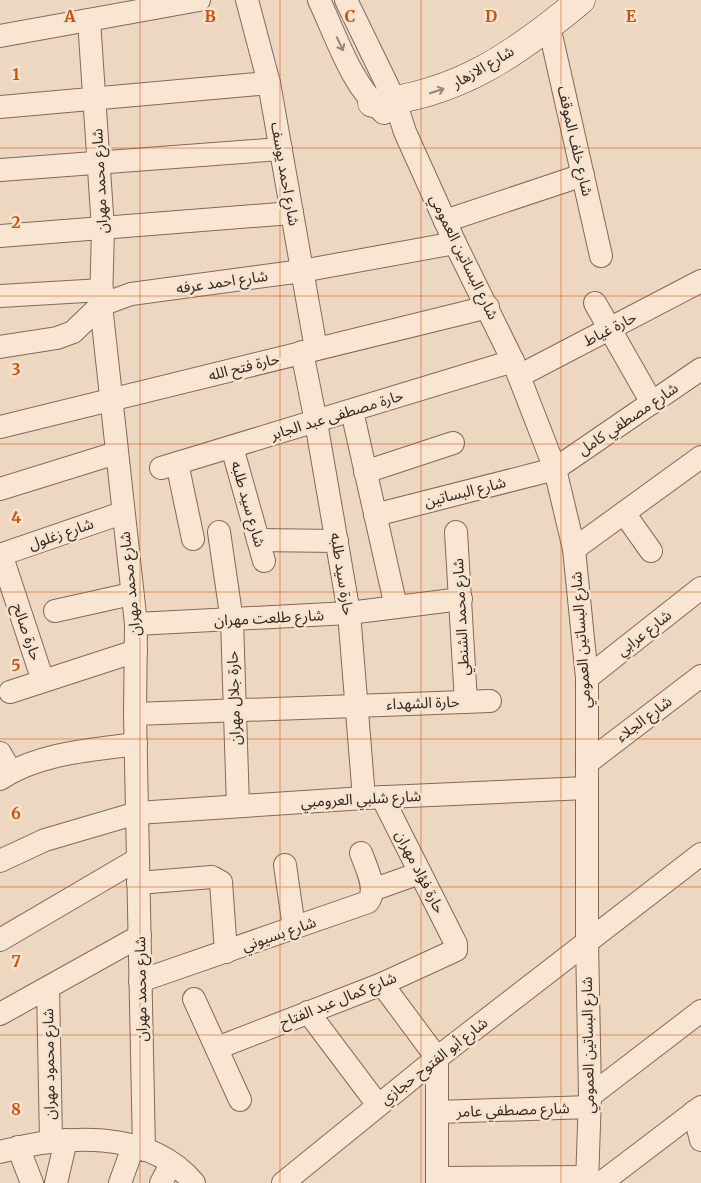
<svg xmlns="http://www.w3.org/2000/svg" width="701" height="1183" font-family="Merriweather,'Noto Sans Arabic',serif">
  <style>
    .lines { fill: none; stroke-linecap: round; stroke-linejoin: round }
    .street-casing { stroke: #856858; stroke-width: 24 }
    .secondary-casing { stroke: #674a3c; stroke-width: 29 }
    .street { stroke: #f8e6d3; stroke-width: 22 }
    .secondary { stroke: #f8e6d3; stroke-width: 28 }
    .oneway { stroke: #968578 }
    .grid { fill: none; stroke: #cd510f; stroke-width: 1; stroke-opacity: 0.55 }
    .labels { text-anchor: middle; stroke-width: 5; stroke-linejoin: round; paint-order: stroke }
    .street-label { font-size: 15px; fill: #35241d; stroke: #f4e3cf }
    .grid-label { font-size: 16px; text-anchor: middle; font-weight: bold; fill: #cd510f; stroke: #f4e3cf; stroke-width: 5; stroke-linejoin: round; paint-order: stroke }
  </style>
  <rect width="100%" height="100%" fill="#edd7c0"/>
  <g class="lines">
    <defs>
      <g id="street">
        <polyline points="247,0 269,83 316,349"/>
        <path d="M319,0c18,38 32,85 65,113"/>
        <polyline points="346,0 395,101 405,132 455,243 513,361 555,469 574,549 587,678 587,941 590,1096 587,1183"/>
        <polyline points="89,20 103,229 101,305 136,624 135,714 144,1150"/>
        <polyline points="549,26 601,256"/>
        <polyline points="0,36 199,0"/>
        <polyline points="0,107 269,83"/>
        <polyline points="0,170 281,149"/>
        <polyline points="445,221 583,175"/>
        <polyline points="0,236 292,213"/>
        <polyline points="0,296 102,290"/>
        <polyline points="595,303 652,403"/>
        <polyline points="0,347 57,338 73,332 101,305 131,294 302,271 455,243"/>
        <polyline points="302,352 316,422 349,613 364,798"/>
        <polyline points="519,376 701,281"/>
        <polyline points="352,411 396,607"/>
        <polyline points="0,427 488,307"/>
        <polyline points="232,447 264,561"/>
        <polyline points="177,463 193,539"/>
        <polyline points="161,468 513,361"/>
        <polyline points="365,472 453,443"/>
        <polyline points="0,489 116,453"/>
        <polyline points="624,513 651,551"/>
        <polyline points="375,515 555,469 701,369"/>
        <polyline points="219,532 232,621 238,806"/>
        <polyline points="456,532 466,702"/>
        <polyline points="258,540 337,541"/>
        <polyline points="574,549 701,457"/>
        <polyline points="1,554 43,681"/>
        <polyline points="0,555 122,513"/>
        <polyline points="55,611 131,594"/>
        <polyline points="136,624 349,613 461,599"/>
        <polyline points="587,678 701,588"/>
        <polyline points="10,692 136,651"/>
        <polyline points="135,714 490,701"/>
        <polyline points="0,753 11,772"/>
        <polyline points="587,763 701,676"/>
        <path d="M0,779c38,-26 92,-29 136,-35"/>
        <polyline points="0,861 45,840 137,813 364,798 586,788"/>
        <polyline points="285,865 294,928"/>
        <polyline points="138,883 212,877 221,882 226,952"/>
        <polyline points="372,890 420,873"/>
        <polyline points="0,940 138,859"/>
        <path d="M140,981l228,-79c10,-13 -2,-35 -7,-49"/>
        <polyline points="382,984 437,1058 437,1183"/>
        <polyline points="48,988 51,1140"/>
        <polyline points="194,999 240,1100"/>
        <polyline points="308,1012 378,1105"/>
        <polyline points="0,1014 140,936"/>
        <polyline points="217,1048 382,984 456,950 456,944 382,797"/>
        <polyline points="590,1096 701,1011"/>
        <polyline points="437,1112 590,1107"/>
        <polyline points="694,1112 701,1140"/>
        <polyline points="18,1147 32,1183"/>
        <path d="M0,1152c62,-17 148,-24 194,31"/>
        <polyline points="437,1178 587,1177"/>
        <polyline points="56,1183 66,1140"/>
        <polyline points="120,1183 133,1147"/>
        <polyline points="161,1183 171,1164"/>
        <polyline points="283,1183 437,1058 701,854"/>
        <polyline points="601,1183 701,1107"/>
      </g>
      <path id="secondary" d="M372,103c86,-8 144,-49 209,-103"/>
    </defs>
    <!-- street casing -->
    <use href="#street" class="street-casing"/>
    <!-- secondary casing -->
    <use href="#secondary" class="secondary-casing"/>
    <!-- street -->
    <use href="#street" class="street"/>
    <!-- secondary -->
    <use href="#secondary" class="secondary"/>
  </g>
  <!-- one-way arrows -->
  <defs><path id="oneway-shaft" d="M-6 0H5M1.5-3L5.5 0L1.5 3" fill="none" stroke-width="1.6" stroke-linecap="round" stroke-linejoin="round" transform="scale(1.25)"/></defs>
  <g class="oneway">
    <use href="#oneway-shaft" transform="translate(340 44) rotate(65)"/>
    <use href="#oneway-shaft" transform="translate(437 91) rotate(-18)"/>
  </g>
  <!-- grid -->
  <path class="grid" d="M140,0v1183M280,0v1183M421,0v1183M561,0v1183M0,148h701M0,296h701M0,444h701M0,592h701M0,739h701M0,887h701M0,1035h701"/>
  <g class="labels">
    <!-- street labels -->
    <g class="street-label">
      <text transform="translate(483 67) rotate(-30)" y="5">شارع الازهار</text>
      <text transform="translate(575 141) rotate(77)" y="5">شارع خلف الموقف</text>
      <text transform="translate(285 174) rotate(80)" y="5">شارع احمد يوسف</text>
      <text transform="translate(100 181) rotate(-93)" y="5">شارع محمد مهران</text>
      <text transform="translate(464 257) rotate(64)" y="5">شارع البساتين العمومي</text>
      <text transform="translate(222 282) rotate(-8)" y="5">شارع احمد عرفه</text>
      <text transform="translate(610 329) rotate(-27)" y="5">حارة غياط</text>
      <text transform="translate(244 367) rotate(-14)" y="5">حارة فتح الله</text>
      <text transform="translate(337 415) rotate(-17)" y="5">حارة مصطفى عبد الجابر</text>
      <text transform="translate(628 419) rotate(-34)" y="5">شارع مصطفي كامل</text>
      <text transform="translate(465 492) rotate(-14)" y="5">شارع البساتين</text>
      <text transform="translate(248 504) rotate(74)" y="5">شارع سيد طلبه</text>
      <text transform="translate(61 534) rotate(-19)" y="5">شارع زغلول</text>
      <text transform="translate(342 574) rotate(81)" y="5">حارة سيد طلبه</text>
      <text transform="translate(130 584) rotate(-96)" y="5">شارع محمد مهران</text>
      <text transform="translate(461 617) rotate(-93)" y="5">شارع محمد الشنطي</text>
      <text transform="translate(269 618) rotate(-3)" y="5">شارع طلعت مهران</text>
      <text transform="translate(27 632) rotate(71)" y="5">حارة صالح</text>
      <text transform="translate(644 633) rotate(-38)" y="5">شارع عرابي</text>
      <text transform="translate(581 640) rotate(-94)" y="5">شارع البساتين العمومي</text>
      <text transform="translate(234 698) rotate(-92)" y="5">حارة جلال مهران</text>
      <text transform="translate(423 703) rotate(-2)" y="5">حارة الشهداء</text>
      <text transform="translate(644 719) rotate(-37)" y="5">شارع الجلاء</text>
      <text transform="translate(361 799) rotate(-3)" y="5">شارع شلبي العرومبي</text>
      <text transform="translate(420 872) rotate(63)" y="5">حارة فؤاد مهران</text>
      <text transform="translate(279 934) rotate(-19)" y="5">شارع بسيوني</text>
      <text transform="translate(141 989) rotate(-91)" y="5">شارع محمد مهران</text>
      <text transform="translate(338 1000) rotate(-22)" y="5">شارع كمال عبد الفتاح</text>
      <text transform="translate(588 1045) rotate(-91)" y="5">شارع البساتين العمومي</text>
      <text transform="translate(434 1061) rotate(-38)" y="5">شارع أبو الفتوح حجازي</text>
      <text transform="translate(49 1064) rotate(-91)" y="5">شارع محمود مهران</text>
      <text transform="translate(513 1110) rotate(-2)" y="5">شارع مصطفي عامر</text>
    </g>
  </g>
  <g class="grid-label">
    <text x="70" y="22">A</text>
    <text x="210" y="22">B</text>
    <text x="350" y="22">C</text>
    <text x="491" y="22">D</text>
    <text x="631" y="22">E</text>
    <text x="16" y="80">1</text>
    <text x="16" y="228">2</text>
    <text x="16" y="375">3</text>
    <text x="16" y="523">4</text>
    <text x="16" y="671">5</text>
    <text x="16" y="819">6</text>
    <text x="16" y="967">7</text>
    <text x="16" y="1115">8</text>
  </g>
</svg>
